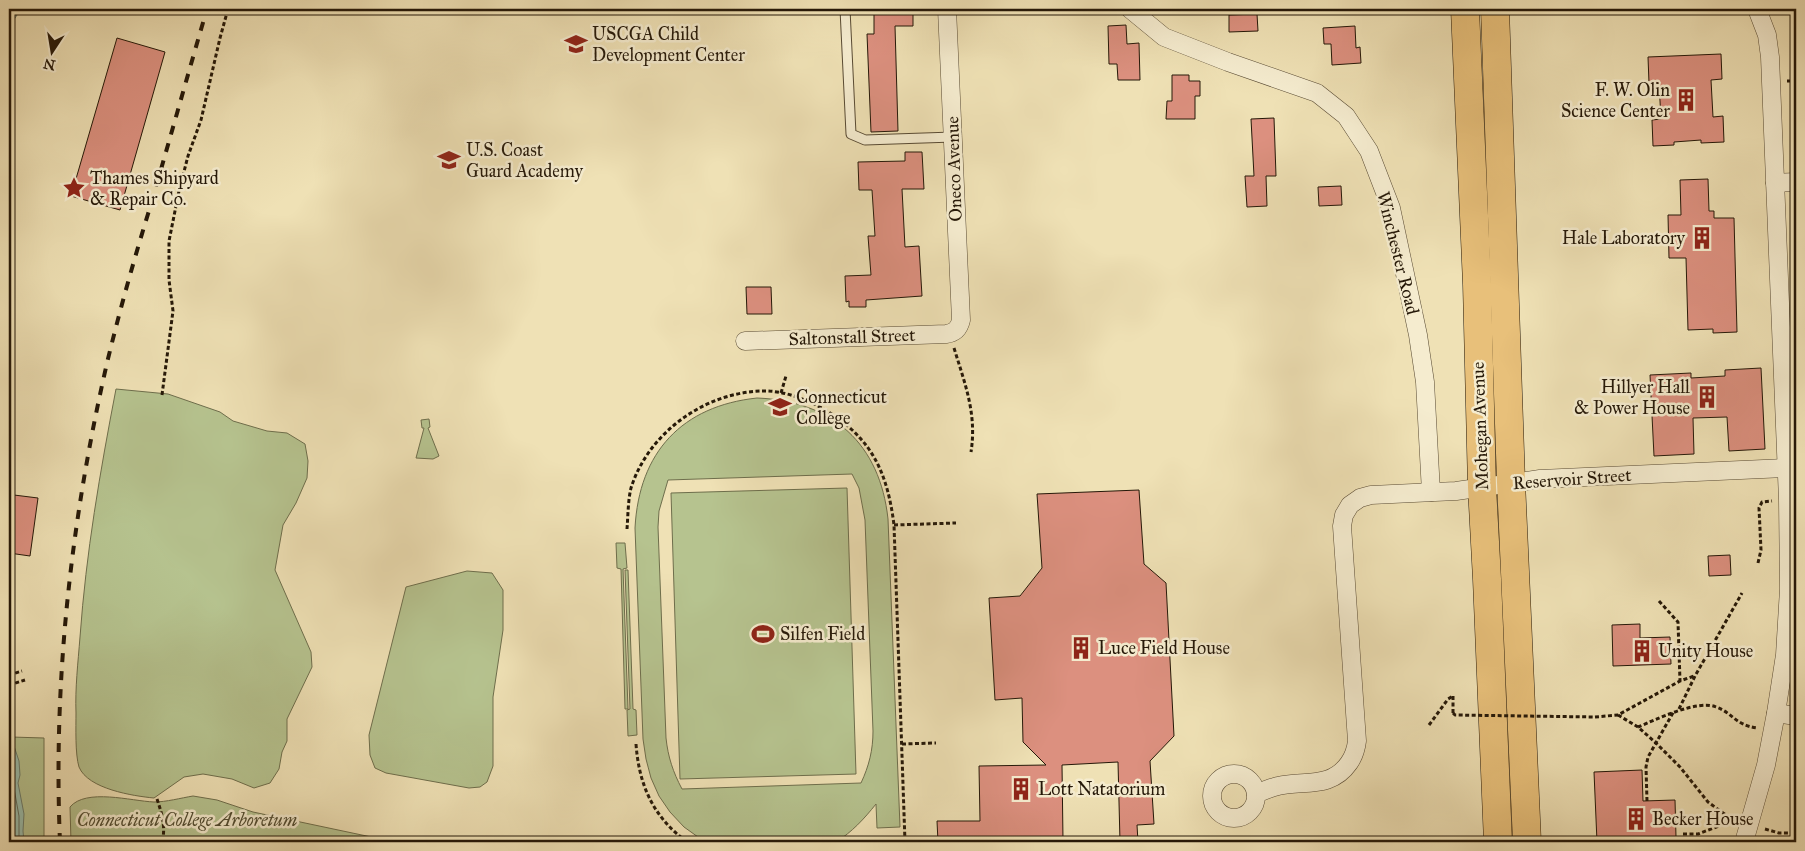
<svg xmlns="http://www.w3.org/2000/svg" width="1805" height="851" font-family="'IM FELL Great Primer',serif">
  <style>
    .green { fill: #b6c38f; stroke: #6e6e4c; fill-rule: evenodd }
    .water { fill: #9abead; stroke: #6b7c6b }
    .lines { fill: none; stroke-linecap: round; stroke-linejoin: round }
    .shore { stroke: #606b5a; stroke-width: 1 }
    .building { fill: #dc907f; stroke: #251808 }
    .service-casing { stroke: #584a33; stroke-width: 11 }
    .minor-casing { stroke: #584a33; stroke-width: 19 }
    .trunk-casing { stroke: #251808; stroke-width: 29 }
    .path { stroke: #251808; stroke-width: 3; stroke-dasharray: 4 2.5; stroke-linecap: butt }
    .service { stroke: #f5eccf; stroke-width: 9 }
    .minor { stroke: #f5eccf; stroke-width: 18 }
    .trunk { stroke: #e8c07a; stroke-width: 28 }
    .rail { stroke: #251808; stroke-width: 4; stroke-dasharray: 9 9; stroke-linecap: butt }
    .path-bridge { stroke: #251808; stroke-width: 3; stroke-dasharray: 4 2.5; stroke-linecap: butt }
    .labels { text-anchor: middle; stroke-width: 5; stroke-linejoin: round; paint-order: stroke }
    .poi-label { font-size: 18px; fill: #251808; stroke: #f5eccf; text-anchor: start }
    .street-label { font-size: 18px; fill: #251808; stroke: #f5eccf }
    .park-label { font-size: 18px; font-style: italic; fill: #504b30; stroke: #f5eccf }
  </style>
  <rect width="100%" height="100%" fill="#efe1b5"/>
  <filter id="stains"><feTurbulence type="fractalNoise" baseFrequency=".004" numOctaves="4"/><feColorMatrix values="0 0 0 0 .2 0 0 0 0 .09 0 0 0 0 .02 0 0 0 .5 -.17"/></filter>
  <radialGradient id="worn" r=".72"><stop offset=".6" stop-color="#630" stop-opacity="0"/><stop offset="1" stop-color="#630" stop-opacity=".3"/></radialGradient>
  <!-- green -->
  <g class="green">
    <path d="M116,389l52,5 52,18 13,9 34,10 20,2 18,11 3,17 -1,17 -11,25 -13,22 -8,45 36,82 1,15 -25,52v22l-5,11 -3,17 -9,14 -16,5 -22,-9 -29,-5 -19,3 -30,21c-21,-2 -66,-9 -75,-31 -4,-13 -3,-40 -3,-54 -1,-25 2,-50 4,-76 6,-84 20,-165 36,-248z"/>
    <path d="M757,398c76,3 123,46 131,121l12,308 -23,1 -1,-24c-12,15 -24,28 -40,38h-131l-21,-15 -14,-15 -11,-16 -8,-18 -5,-19 -3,-20 -8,-211c4,-76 47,-122 122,-130zM852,474l7,14 6,32 8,211c0,19 -4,35 -12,52l-179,6c-9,-17 -14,-32 -16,-51l-8,-211 1,-16 9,-31z"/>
    <polygon points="429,419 430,427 428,428 439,456 433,459 416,458 424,428 422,428 421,420"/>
    <polygon points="847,488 856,774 680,779 671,493"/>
    <polygon points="616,543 625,543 627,568 623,569 628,709 625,709 621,569 617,568"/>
    <polygon points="625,570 628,570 633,709 636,710 637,735 628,736 627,710 630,709"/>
    <polygon points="467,571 492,573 503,590 503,630 493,697 493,766 487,782 480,787 469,788 386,773 375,768 370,755 369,735 406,587"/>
    <polygon points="9,731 11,737 44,738 44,842 9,842"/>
    <path d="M193,796l24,4 36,12 123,26 32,4h-337l-1,-35c16,-19 61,-6 84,-5 12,0 27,-4 39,-6z"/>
  </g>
  <!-- water -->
  <g class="water">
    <polygon points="9,9 21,9 9,27"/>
    <polygon points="9,731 19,761 20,775 18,783 24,814 23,831 24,842 9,842"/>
  </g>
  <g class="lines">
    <!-- shore -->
    <polyline class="shore" points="9,744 14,762 13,783 19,816 19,842"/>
  </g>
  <!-- building -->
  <g class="building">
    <polygon points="874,9 913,9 913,26 895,26 898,131 871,132 867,34 874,34"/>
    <polygon points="1257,14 1258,31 1229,32 1229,15"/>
    <polygon points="1126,25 1127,44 1139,43 1140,80 1118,80 1117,64 1109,64 1108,26"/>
    <polygon points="1355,26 1356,48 1360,47 1361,63 1332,65 1331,44 1324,44 1323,28"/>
    <polygon points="117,38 165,52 120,210 71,196"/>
    <polygon points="1721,54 1722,79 1711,80 1713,117 1723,116 1724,142 1701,143 1701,140 1674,142 1674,145 1653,146 1652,120 1661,119 1659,83 1649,83 1648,57"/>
    <polygon points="1172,75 1189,75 1189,81 1200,81 1200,96 1195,96 1195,119 1166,119 1167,101 1172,101"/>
    <polygon points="1274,118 1276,176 1266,176 1267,206 1247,207 1245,176 1254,176 1251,119"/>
    <polygon points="905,152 922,152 924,189 902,189 905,247 919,246 922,296 866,300 866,307 849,307 849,301 846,302 845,276 871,275 868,236 875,236 872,190 859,190 858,162 905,161"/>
    <polygon points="1708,179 1709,211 1714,211 1714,218 1734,218 1737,332 1713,333 1713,329 1688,330 1686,258 1669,258 1668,215 1681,215 1680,180"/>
    <polygon points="1341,186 1342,205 1319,206 1318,187"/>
    <polygon points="746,287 771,287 772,314 747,314"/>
    <polygon points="1761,368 1765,449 1729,451 1727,417 1693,418 1694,454 1654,456 1650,375 1691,373 1691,378 1725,376 1725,370"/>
    <polygon points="1139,490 1144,564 1166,583 1174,736 1150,761 1154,824 1137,825 1138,842 1120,842 1118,762 1062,765 1063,840 1049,840 1049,842 938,842 937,821 980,821 979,766 1046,765 1023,742 1022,698 995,700 989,598 1020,596 1042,568 1037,494"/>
    <polygon points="14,495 38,498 30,556 9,553 9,528"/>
    <polygon points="1730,555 1731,575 1709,576 1708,556"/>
    <polygon points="1640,624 1640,638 1670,637 1671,664 1613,666 1612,625"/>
    <polygon points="1642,770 1643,801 1675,800 1676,837 1653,838 1653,842 1597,842 1594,772"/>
  </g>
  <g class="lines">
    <defs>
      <polyline id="service" points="845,9 851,134 865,140 953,137"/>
      <g id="minor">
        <polyline points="1130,9 1164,37 1228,62 1317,93 1346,116 1369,151 1391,208 1418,335 1425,382 1431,492"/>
        <polyline points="1775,183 1796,182"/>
        <path d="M745,341l201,-7c8,-1 13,-5 15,-14l-14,-311"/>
        <polyline points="1776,713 1796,716"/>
        <circle cx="1234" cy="796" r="22"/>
        <path d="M1256,794c7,-3 14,-6 22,-8 27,-6 53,3 71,-23 5,-7 7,-14 8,-22l-15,-215 2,-11 6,-10 10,-7 11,-3 85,-4 84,-12 246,-11"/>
        <polyline points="1744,842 1766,765 1776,713 1785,655 1789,589 1788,500 1770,57 1767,35 1757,9"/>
      </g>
      <g id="trunk">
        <polyline points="1465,9 1477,284 1482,487 1487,579 1498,842"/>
        <polyline points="1495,9 1511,482 1527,842"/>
      </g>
    </defs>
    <!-- service casing -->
    <use href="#service" class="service-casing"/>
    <!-- minor casing -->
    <use href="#minor" class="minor-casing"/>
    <!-- trunk casing -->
    <use href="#trunk" class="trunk-casing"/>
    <!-- path -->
    <g class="path">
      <polyline points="1787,81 1796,81"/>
      <path d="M954,348c11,36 23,66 17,104"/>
      <polyline points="781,393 786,376"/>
      <polyline points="162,395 173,311 169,280 169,241 179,191 188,156 201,120 220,38 228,9"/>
      <polyline points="894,525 956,523"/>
      <path d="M627,529c1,-13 1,-29 4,-41 18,-57 77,-98 136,-97 32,1 72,23 93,47 22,24 30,55 34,87l11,317"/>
      <polyline points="1758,563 1761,550 1759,508 1762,502 1772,501"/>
      <polyline points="1659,601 1678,622 1680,681"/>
      <polyline points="9,675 22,671"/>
      <polyline points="9,685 25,680"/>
      <polyline points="1679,709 1695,676 1742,593"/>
      <polyline points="1453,713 1453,696"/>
      <polyline points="1618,715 1638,727 1656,743 1680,767 1708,802 1734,821"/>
      <polyline points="1595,717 1618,715 1680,681 1694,676"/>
      <polyline points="1429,725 1448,699 1453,696"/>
      <path d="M1638,727c17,-7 60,-28 78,-20 17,6 19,18 41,21"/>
      <path d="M636,744c3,41 17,73 51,98"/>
      <polyline points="902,744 936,743"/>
      <path d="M157,799c5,15 9,28 5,43"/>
      <polyline points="1647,801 1646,767 1648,757 1674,711"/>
      <polyline points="1765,829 1779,833 1796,833"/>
      <polyline points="1683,834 1698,834 1732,821"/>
    </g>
    <!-- service -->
    <use href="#service" class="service"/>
    <!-- minor -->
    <use href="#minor" class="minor"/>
    <!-- trunk -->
    <use href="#trunk" class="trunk"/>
    <!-- rail -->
    <path class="rail" d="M60,842c-7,-161 11,-322 47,-479 12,-50 26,-100 41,-149 20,-68 39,-137 59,-205"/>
    <!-- path-bridge -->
    <polyline class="path-bridge" points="1453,713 1455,715 1595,717"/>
  </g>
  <!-- icons -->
  <defs>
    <symbol id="school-bare" viewBox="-9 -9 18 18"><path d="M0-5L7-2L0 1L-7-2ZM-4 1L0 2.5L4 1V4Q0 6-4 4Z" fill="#8f2418" stroke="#f5eccf" stroke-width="2.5" paint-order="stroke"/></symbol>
    <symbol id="building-bare" viewBox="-9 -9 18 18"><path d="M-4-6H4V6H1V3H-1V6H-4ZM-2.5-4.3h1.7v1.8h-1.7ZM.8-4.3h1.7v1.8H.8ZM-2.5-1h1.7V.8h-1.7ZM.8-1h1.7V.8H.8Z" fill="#8f2418" stroke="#f5eccf" stroke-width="2.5" paint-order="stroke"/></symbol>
    <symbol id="university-bare" viewBox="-9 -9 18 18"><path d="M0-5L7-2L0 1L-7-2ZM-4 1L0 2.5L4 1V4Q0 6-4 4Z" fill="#8f2418" stroke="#f5eccf" stroke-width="2.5" paint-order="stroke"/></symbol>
    <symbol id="sight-bare" viewBox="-9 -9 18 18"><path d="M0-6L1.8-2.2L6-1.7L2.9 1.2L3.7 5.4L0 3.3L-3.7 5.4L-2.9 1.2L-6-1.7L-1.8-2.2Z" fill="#8f2418" stroke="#f5eccf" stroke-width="2.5" paint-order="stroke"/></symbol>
    <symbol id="stadium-bare" viewBox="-9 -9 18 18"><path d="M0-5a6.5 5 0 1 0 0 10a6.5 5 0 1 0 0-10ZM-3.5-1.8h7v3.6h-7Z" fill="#8f2418" stroke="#f5eccf" stroke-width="2.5" paint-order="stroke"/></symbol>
  </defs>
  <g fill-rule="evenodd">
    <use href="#school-bare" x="560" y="28" width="32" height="32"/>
    <use href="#building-bare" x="1670" y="84" width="32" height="32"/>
    <use href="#university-bare" x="433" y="144" width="32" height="32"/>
    <use href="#sight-bare" x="58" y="172" width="32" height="32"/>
    <use href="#building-bare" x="1686" y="222" width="32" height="32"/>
    <use href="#building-bare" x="1691" y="381" width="32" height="32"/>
    <use href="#university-bare" x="764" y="391" width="32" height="32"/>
    <use href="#stadium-bare" x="747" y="618" width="32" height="32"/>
    <use href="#building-bare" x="1065" y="632" width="32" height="32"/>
    <use href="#building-bare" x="1626" y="635" width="32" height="32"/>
    <use href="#building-bare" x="1005" y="773" width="32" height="32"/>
    <use href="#building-bare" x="1620" y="803" width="32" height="32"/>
  </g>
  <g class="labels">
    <!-- poi labels -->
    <g class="poi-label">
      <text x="592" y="40">USCGA Child<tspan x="592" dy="21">Development Center</tspan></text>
      <text x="1670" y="96" text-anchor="end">F. W. Olin<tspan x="1670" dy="21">Science Center</tspan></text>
      <text x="466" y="156">U.S. Coast<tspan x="466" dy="21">Guard Academy</tspan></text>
      <text x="90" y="184">Thames Shipyard<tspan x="90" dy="21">&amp; Repair Co.</tspan></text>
      <text x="1685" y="244" text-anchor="end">Hale Laboratory</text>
      <text x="1690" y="393" text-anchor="end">Hillyer Hall<tspan x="1690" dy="21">&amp; Power House</tspan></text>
      <text x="796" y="403">Connecticut<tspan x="796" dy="21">College</tspan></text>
      <text x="780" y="640">Silfen Field</text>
      <text x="1098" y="654">Luce Field House</text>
      <text x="1658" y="657">Unity House</text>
      <text x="1038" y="795">Lott Natatorium</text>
      <text x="1652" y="825">Becker House</text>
    </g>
    <!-- street labels -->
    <g class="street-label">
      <text transform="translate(954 169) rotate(-92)" y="6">Oneco Avenue</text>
      <text transform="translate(1398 253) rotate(76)" y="6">Winchester Road</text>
      <text transform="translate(852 337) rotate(-2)" y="6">Saltonstall Street</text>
      <text transform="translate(1480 426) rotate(-92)" y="6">Mohegan Avenue</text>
      <text transform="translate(1572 479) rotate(-4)" y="6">Reservoir Street</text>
    </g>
    <!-- park labels -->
    <g class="park-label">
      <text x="187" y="826">Connecticut College Arboretum</text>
    </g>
  </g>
  <!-- margin -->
  <rect width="1805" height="851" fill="none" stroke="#efe1b5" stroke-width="30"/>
  <rect x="10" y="10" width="1785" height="831" fill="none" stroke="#251808" stroke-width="2.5"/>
  <rect x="15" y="15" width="1775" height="821" fill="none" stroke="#251808"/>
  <!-- north arrow -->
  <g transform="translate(52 52) rotate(192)" stroke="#f5eccf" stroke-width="4" paint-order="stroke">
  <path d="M0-4L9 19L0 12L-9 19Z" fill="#251808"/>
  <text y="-8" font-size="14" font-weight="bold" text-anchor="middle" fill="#251808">N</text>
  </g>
  <rect width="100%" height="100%" filter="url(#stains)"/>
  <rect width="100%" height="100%" fill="url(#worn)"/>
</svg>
